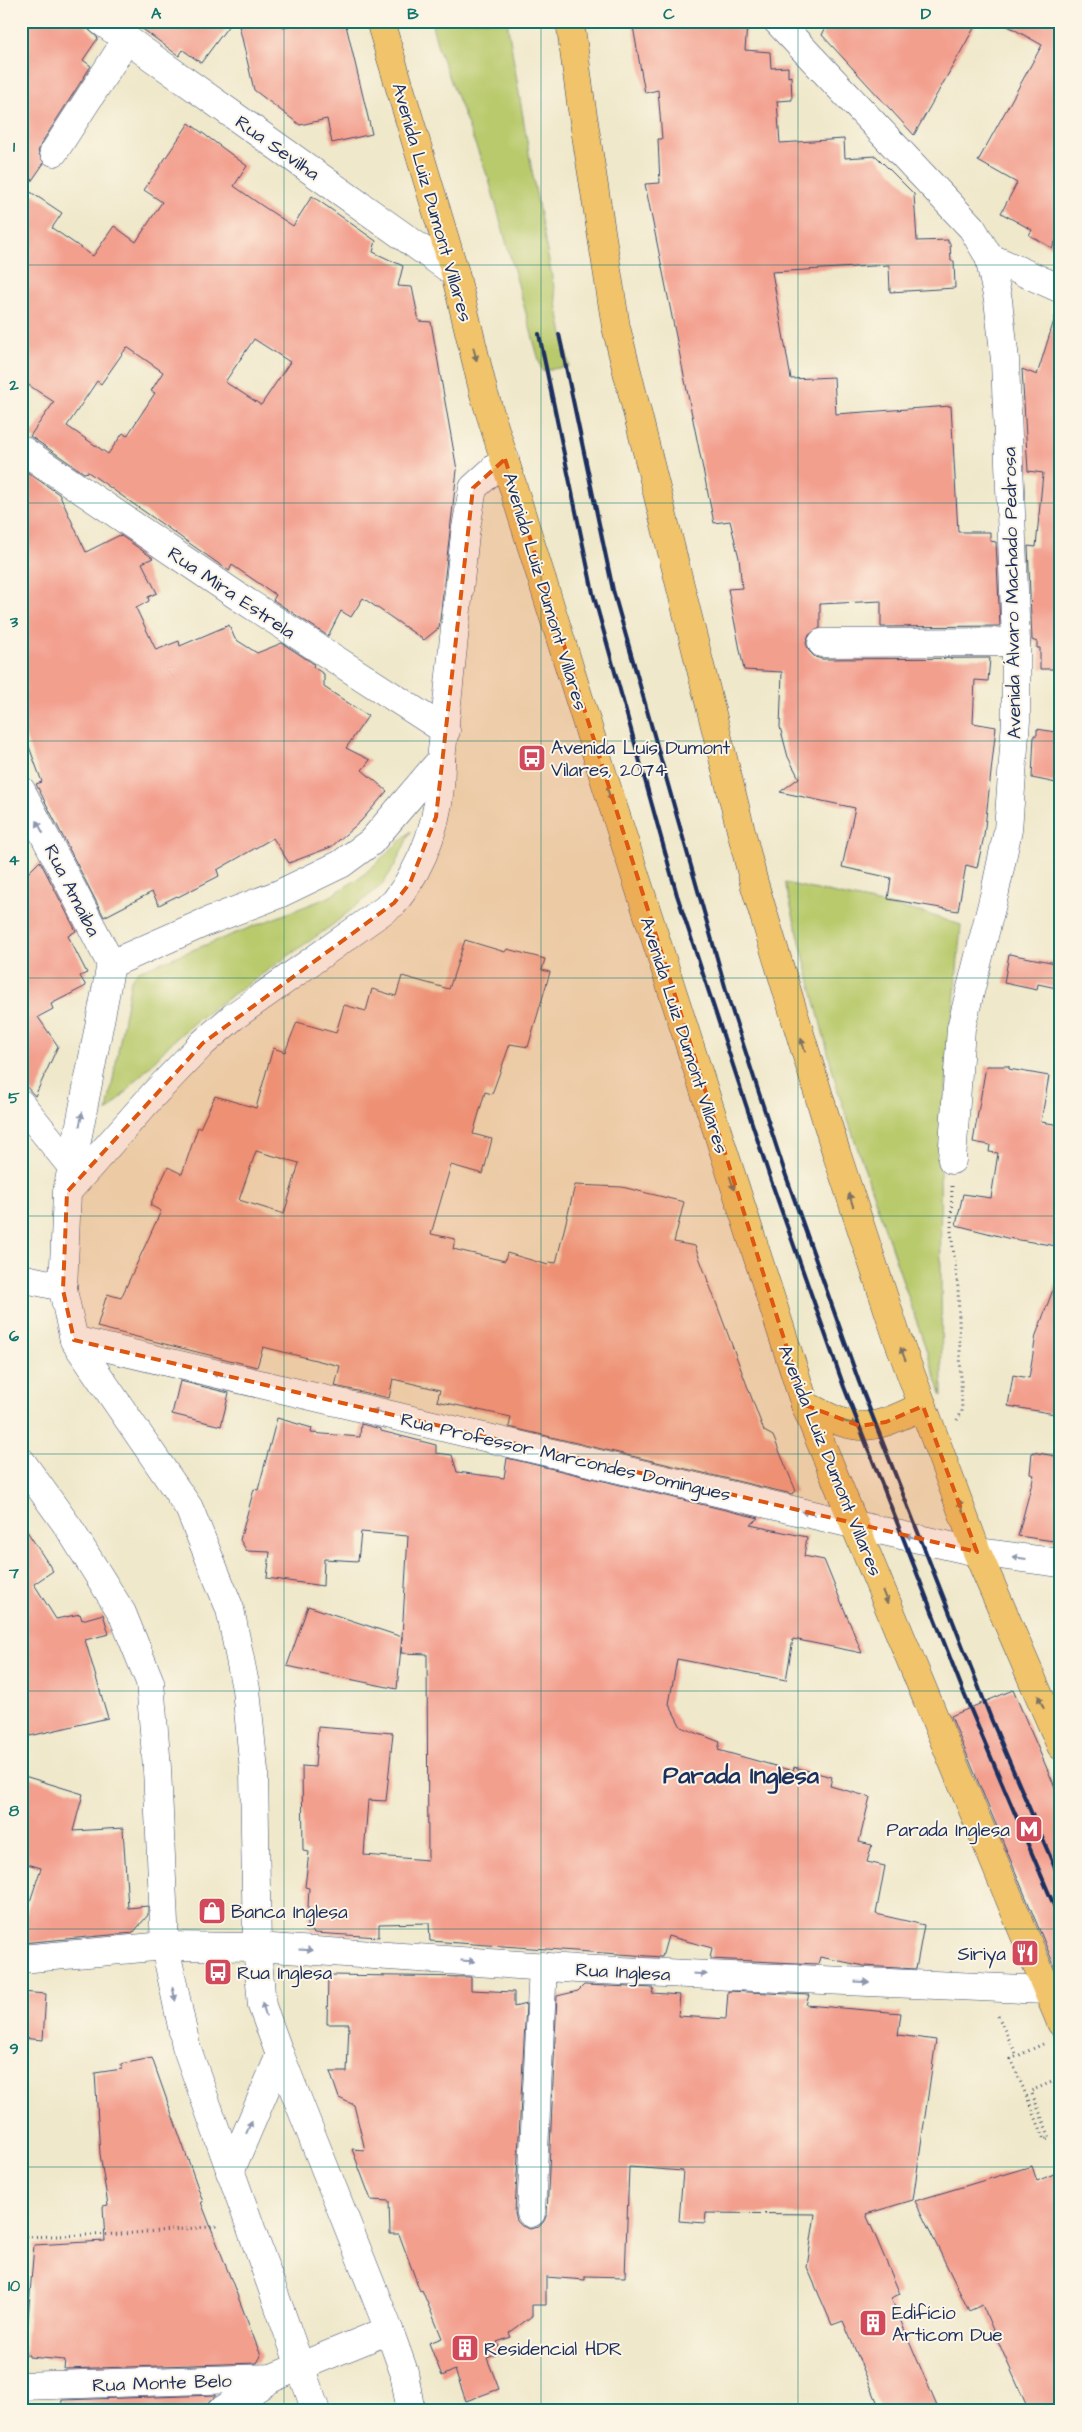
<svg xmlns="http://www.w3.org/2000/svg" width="1082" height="2432" font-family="'Architects Daughter',sans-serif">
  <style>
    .green { fill: #b9ca6d; stroke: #6a7c66 }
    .building { fill: #f39f8e; fill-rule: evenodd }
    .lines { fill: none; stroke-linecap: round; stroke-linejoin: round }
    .minor-casing { stroke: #3b4b6e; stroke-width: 29 }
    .major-casing { stroke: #3b4b6e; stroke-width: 29 }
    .path { stroke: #3b4b6e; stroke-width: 3; stroke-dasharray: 1 4; stroke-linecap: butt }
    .minor { stroke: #fff; stroke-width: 28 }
    .major { stroke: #f1c36a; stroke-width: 28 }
    .rail { stroke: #1b2f5e; stroke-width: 4 }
    .oneway { fill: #7b7263 }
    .oneway2 { fill: #8d97ae }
    .marked { fill: #de5710; fill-opacity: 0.2; stroke: #de5710; stroke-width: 4; stroke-dasharray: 10 6; stroke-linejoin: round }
    .grid { fill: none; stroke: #0f766e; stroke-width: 1; stroke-opacity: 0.55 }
    .labels { text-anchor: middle; stroke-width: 4; stroke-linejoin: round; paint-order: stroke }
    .street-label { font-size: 19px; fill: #1b2f5e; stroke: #fcf5e5 }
    .poi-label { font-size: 19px; fill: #1b2f5e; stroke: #fcf5e5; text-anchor: start }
    .district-label { font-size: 24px; font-weight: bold; fill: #1b2f5e; stroke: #fcf5e5 }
    .neatline { fill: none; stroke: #0f766e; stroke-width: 2 }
    .grid-label { font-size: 16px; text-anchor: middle; font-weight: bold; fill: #0f766e }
  </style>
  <rect width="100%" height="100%" fill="#fcf5e5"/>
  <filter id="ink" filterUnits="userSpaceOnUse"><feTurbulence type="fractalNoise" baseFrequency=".02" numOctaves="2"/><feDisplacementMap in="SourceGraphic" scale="10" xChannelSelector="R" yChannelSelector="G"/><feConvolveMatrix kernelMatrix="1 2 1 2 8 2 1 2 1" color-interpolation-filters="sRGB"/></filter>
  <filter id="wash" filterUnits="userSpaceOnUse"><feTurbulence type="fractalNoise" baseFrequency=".0096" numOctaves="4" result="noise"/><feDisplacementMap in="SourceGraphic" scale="20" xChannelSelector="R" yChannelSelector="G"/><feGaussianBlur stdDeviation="1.12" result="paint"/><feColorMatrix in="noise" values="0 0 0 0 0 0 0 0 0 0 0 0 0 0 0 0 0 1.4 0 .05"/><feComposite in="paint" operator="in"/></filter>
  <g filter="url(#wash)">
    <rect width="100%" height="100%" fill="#efe8ca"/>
    <!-- green -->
    <g class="green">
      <polygon points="431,21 507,21 534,183 569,366 542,371 489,180 438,48"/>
      <polygon points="411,831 395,865 383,884 331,926 198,1019 170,1044 107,1112 131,980 136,972 329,897 361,877"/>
      <polygon points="785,883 924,913 961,925 940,1158 942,1396 837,1088"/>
    </g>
    <g id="blocks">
      <!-- building -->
      <g class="building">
        <path d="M21,21h65l1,7 11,10 -15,22 8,6 -50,78 -3,8 6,11 -18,26 36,24 -10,15 41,28 21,-30 22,16 26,-40 -18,-12 45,-67 58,43 -13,20 27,19 32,21 19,-30 64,45 -3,11 30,14 -5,20 14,1 7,34 12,1 26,148 -18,158 -15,12 -61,-42 -12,19 -10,-6 -13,25 -55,-36 3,-5 -44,-30 -3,6 -141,-99 -4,1 -54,-37 24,-34 -33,-22zM254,339l36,23 -29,43 -36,-23zM127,347l36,25 -12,19 4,2 -28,43 -4,-3 -15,21 -41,-28 30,-45 4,3z"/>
        <polygon points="132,21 232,21 201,63 183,50 179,56"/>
        <polygon points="238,21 281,21 283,27 308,21 345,21 372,134 332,143 327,119 300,125 254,90"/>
        <polygon points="632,21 716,21 716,24 747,25 745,50 770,52 771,68 788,67 788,77 791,76 792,100 777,101 780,143 844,139 845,158 876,156 914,194 917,241 948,240 948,243 950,243 951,261 954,261 955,288 890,292 889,265 772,272 791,379 834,377 836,414 951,406 958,532 990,532 990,541 996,542 1000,626 881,627 881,601 820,604 820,628 809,635 806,643 809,651 815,657 822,659 990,658 988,681 975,680 973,723 996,727 984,836 977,868 966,865 958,911 888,899 891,878 842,867 855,808 780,792 799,778 788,757 780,727 782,672 744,670 728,589 742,588 739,558 730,521 714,523 645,184 660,183 658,139 662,139 658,90 645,93"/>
        <polygon points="829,21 978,21 914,135 822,35"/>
        <polygon points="999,21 1061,21 1061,231 1052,248 1029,235 1032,230 1001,213 1017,183 978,161 1042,45"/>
        <polygon points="1056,314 1061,315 1061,669 1040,669 1040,648 1037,648 1037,642 1032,640 1028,546 1036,547 1043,473 1028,471 1022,369 1037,375"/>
        <polygon points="21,468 59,494 86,552 120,535 153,558 142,563 157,593 148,597 149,601 136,608 156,650 179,641 180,646 229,625 235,639 257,653 282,643 314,664 313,667 324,674 324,687 368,716 346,748 370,760 362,770 387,791 361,821 331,847 289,863 273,838 217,870 219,876 178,897 177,896 159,905 152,892 104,917 36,784 42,782 21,725"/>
        <polygon points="1037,729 1061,733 1061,784 1032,778 1034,735 1037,735"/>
        <polygon points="40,861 76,931 68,936 87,973 80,976 86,986 51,1004 53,1009 38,1017 58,1046 35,1096 21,1081 21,880"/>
        <path d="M465,940l40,12 2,-3 38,10 -3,11 8,2 -22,75 -18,-3 -18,50 -7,-2 -12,42 19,5 -9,35 -32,-9 -20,69 24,5 -2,10 52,12 2,-8 41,12 1,-3 7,1 19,-78 47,2 62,15 -10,40 21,4 69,185 9,5 23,55 -4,3 -283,-67 2,-10 -74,-16 3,-11 -47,-11 -4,19 -54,-12 5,-20 -77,-19 -6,20 -160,-40 10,-33 14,4 40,-87 -11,-6 18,-38 14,7 16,-47 2,1 15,-32 41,12 17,-60 12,4 12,-30 39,11 8,-28 22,6 6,-22 24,7 6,-20 47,13zM256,1151l43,12 -15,51 -45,-14z"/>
        <polygon points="1009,954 1061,964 1061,989 1038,984 1037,990 1004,983"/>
        <polygon points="986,1066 1009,1066 1009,1069 1049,1076 1041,1122 1061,1125 1061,1225 1057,1246 1007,1238 956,1225 963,1194 991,1198 998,1153 989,1152 990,1145 973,1142"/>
        <polygon points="1057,1279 1061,1280 1061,1415 1008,1406 1013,1375 1029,1378 1036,1335"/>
        <polygon points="180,1381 229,1393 221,1426 172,1414"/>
        <polygon points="277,1418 312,1428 311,1433 360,1437 361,1424 381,1429 381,1431 436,1445 436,1453 452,1455 457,1472 504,1478 507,1458 759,1518 750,1525 807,1537 804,1556 824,1560 862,1653 793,1639 786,1680 677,1659 669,1704 681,1727 720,1742 718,1750 793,1771 794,1767 832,1777 830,1786 870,1797 859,1842 872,1845 867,1862 885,1866 876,1914 924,1925 916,1969 864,1966 820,1957 818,1964 710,1959 712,1948 668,1936 662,1957 430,1941 429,1923 379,1924 379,1937 314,1933 307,1926 309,1888 305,1887 309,1852 303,1851 302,1766 315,1767 318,1727 393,1733 386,1801 368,1800 364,1855 428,1860 427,1654 401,1653 408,1536 361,1532 358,1561 324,1559 323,1586 267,1578 270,1552 247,1551 240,1540 254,1489 258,1490"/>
        <polygon points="1032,1452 1061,1457 1061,1542 1018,1536 1034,1475 1030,1474"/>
        <polygon points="21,1522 53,1571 34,1584 56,1619 80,1614 82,1620 103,1614 109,1634 85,1640 108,1718 30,1736 21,1703"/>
        <polygon points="308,1606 402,1637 397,1689 287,1666"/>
        <polygon points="1013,1690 1061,1801 1061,1982 951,1716"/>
        <polygon points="21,1775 83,1794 73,1831 123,1828 128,1908 148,1906 148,1915 133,1933 21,1943 21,1929 41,1868 21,1862"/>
        <polygon points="328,1975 471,1977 471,1990 514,1992 514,2007 526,2004 515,2212 517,2221 522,2226 530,2229 539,2227 544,2221 547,2214 557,1996 578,1991 584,1985 654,1988 652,1993 680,1995 678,2016 726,2019 728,1991 809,1995 806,2005 901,2013 898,2035 936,2040 913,2200 866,2214 900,2294 891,2298 939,2411 881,2411 843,2321 832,2325 807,2267 815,2214 706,2213 705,2223 679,2221 683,2171 629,2167 625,2277 585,2276 585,2280 546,2277 546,2305 532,2305 532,2316 509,2333 511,2337 497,2342 501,2353 487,2358 499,2389 466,2401 455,2370 442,2376 429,2343 442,2338 422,2290 420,2291 399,2234 390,2234 389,2201 371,2200 352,2149 365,2150 354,2105 339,2098 330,2072 347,2072 349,2024 327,2024"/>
        <polygon points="21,1992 46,1994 43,2040 21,2038"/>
        <polygon points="152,2058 203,2202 201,2202 261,2356 257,2363 64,2369 65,2360 29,2357 29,2355 25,2355 34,2245 105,2241 103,2206 108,2205 100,2154 95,2073 122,2069 121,2064"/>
        <polygon points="1032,2166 1037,2181 1061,2171 1061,2411 1029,2411 982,2305 969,2311 915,2201"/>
        <polygon points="216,2395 201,2411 61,2411 62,2400"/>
      </g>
    </g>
  </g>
  <g filter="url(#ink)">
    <use href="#blocks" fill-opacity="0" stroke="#3b4b6e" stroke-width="1"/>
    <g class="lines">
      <defs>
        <g id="minor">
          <polyline points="101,21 455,273"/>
          <polyline points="777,21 972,228 989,257 998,300 1005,360 1016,642 1016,720 1008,830 995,892 961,1028 952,1160"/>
          <polyline points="54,152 127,39"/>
          <polyline points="989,257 1061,289"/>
          <polyline points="21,449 236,595 446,731"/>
          <polyline points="822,643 1016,642"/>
          <polyline points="21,790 111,964"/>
          <polyline points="111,964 67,1192 63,1290 74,1340 189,1508 230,1609 246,1689 254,1771 257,1947 262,2006 280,2055 389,2330 404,2372 410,2407"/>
          <polyline points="111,964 206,922 279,894 341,864 371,842 441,760 465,534 473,488 505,459"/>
          <polyline points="21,1104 72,1167"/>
          <path d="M68,1191l85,-96 50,-52 30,-26 161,-114c32,-41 48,-90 47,-143"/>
          <polyline points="21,1278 63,1287"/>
          <polyline points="74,1340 856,1525 977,1552 1061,1563"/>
          <polyline points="21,1461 69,1528 122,1613 150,1682 157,1768 165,1946 186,2046 316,2411"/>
          <polyline points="21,1959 165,1946 257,1947 577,1969 1046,1990"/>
          <polyline points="230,2172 280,2055"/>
          <polyline points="531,2213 543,1966"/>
          <polyline points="21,2386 272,2378 389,2330"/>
          <polyline points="221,2411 272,2378"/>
        </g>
        <g id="major">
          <polyline points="380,21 455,273 484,394 603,775 805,1405 1061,2023"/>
          <polyline points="570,21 581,103 616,327 754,883 837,1155 896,1334 977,1552 1061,1746"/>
          <path d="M805,1405c16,8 36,20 55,21 22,1 44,-12 63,-20"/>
        </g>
      </defs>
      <!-- minor casing -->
      <use href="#minor" class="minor-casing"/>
      <!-- major casing -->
      <use href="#major" class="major-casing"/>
      <!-- path -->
      <g class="path">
        <polyline points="952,1186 951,1231 958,1288 962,1412 957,1420"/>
        <polyline points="998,2016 1017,2056"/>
        <polyline points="1043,2044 1011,2059 1045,2140 1050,2138 1031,2091 1061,2078"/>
        <polyline points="21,2237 122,2234 220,2226"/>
      </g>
      <!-- minor -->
      <use href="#minor" class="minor"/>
      <!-- major -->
      <use href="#major" class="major"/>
      <!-- rail -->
      <g class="rail">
        <polyline points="539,334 593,593 677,895 770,1178 844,1387 965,1696 1061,1922"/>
        <polyline points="559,334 613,590 730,1004 785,1173 859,1382 992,1721 1061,1882"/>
      </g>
    </g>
    <!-- one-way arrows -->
    <defs><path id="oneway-solid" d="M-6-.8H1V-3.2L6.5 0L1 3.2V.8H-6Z" transform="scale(1.25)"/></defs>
    <g class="oneway">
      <use href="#oneway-solid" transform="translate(475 354) rotate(76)"/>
      <use href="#oneway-solid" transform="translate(609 794) rotate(72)"/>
      <use href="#oneway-solid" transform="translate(803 1045) rotate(-107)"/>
      <use href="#oneway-solid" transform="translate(732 1183) rotate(72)"/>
      <use href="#oneway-solid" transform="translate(851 1200) rotate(-108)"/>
      <use href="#oneway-solid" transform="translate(903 1354) rotate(-111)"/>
      <use href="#oneway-solid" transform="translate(850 1423) rotate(15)"/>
      <use href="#oneway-solid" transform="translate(961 1506) rotate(-110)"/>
      <use href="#oneway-solid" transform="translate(885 1597) rotate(68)"/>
      <use href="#oneway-solid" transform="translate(1041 1702) rotate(-113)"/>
    </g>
    <g class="oneway2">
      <use href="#oneway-solid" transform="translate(40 827) rotate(-117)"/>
      <use href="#oneway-solid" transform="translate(81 1119) rotate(-79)"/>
      <use href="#oneway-solid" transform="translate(219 1375) rotate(-167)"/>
      <use href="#oneway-solid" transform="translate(378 1412) rotate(-167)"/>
      <use href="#oneway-solid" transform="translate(808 1513) rotate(-166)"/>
      <use href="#oneway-solid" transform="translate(912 1537) rotate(-167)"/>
      <use href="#oneway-solid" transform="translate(1019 1558) rotate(-172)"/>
      <use href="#oneway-solid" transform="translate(306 1950) rotate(4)"/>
      <use href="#oneway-solid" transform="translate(468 1961) rotate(4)"/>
      <use href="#oneway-solid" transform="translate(700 1974) rotate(3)"/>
      <use href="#oneway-solid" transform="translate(862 1982) rotate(3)"/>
      <use href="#oneway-solid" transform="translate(174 1994) rotate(78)"/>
      <use href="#oneway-solid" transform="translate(264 2009) rotate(-106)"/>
      <use href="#oneway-solid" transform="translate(249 2127) rotate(-67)"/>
    </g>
  </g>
  <!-- marked area -->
  <path class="marked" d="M505,459l300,946 55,21 26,-4 37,-16 54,146 -903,-212 -11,-50 4,-98 136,-149 191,-140 16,-20 26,-66 37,-329z"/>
  <!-- grid -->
  <path class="grid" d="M284,21v2390M541,21v2390M798,21v2390M21,265h1040M21,503h1040M21,741h1040M21,978h1040M21,1216h1040M21,1454h1040M21,1691h1040M21,1929h1040M21,2167h1040"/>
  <!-- icons -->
  <defs>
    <symbol id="bus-square" viewBox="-11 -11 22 22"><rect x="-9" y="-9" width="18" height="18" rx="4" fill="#d1495b" stroke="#fcf5e5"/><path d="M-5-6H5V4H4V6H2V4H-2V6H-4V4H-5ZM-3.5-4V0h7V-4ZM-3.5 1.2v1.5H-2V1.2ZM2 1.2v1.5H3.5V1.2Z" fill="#fff"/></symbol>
    <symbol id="metro-square" viewBox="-11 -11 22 22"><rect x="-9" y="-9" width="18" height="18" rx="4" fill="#d1495b" stroke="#fcf5e5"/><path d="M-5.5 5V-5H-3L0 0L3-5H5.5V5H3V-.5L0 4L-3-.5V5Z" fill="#fff"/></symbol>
    <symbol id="shop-square" viewBox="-11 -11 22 22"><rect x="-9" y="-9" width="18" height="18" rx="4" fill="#d1495b" stroke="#fcf5e5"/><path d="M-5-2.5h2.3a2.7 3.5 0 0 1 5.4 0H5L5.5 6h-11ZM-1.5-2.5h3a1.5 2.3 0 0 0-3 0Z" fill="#fff"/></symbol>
    <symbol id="restaurant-square" viewBox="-11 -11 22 22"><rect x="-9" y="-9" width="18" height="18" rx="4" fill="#d1495b" stroke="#fcf5e5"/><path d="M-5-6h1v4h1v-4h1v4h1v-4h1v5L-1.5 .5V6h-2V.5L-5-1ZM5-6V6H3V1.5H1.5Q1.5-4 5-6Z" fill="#fff"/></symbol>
    <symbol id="building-square" viewBox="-11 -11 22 22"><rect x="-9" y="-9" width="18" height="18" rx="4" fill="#d1495b" stroke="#fcf5e5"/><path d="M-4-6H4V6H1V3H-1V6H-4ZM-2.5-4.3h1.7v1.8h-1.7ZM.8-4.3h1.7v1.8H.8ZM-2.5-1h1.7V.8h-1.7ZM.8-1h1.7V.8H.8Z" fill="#fff"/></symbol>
  </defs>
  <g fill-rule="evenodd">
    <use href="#bus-square" x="516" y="742" width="32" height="32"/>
    <use href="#metro-square" x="1013" y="1813" width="32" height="32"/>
    <use href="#shop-square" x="196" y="1895" width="32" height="32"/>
    <use href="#restaurant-square" x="1009" y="1937" width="32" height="32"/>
    <use href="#bus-square" x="202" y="1956" width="32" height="32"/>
    <use href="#building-square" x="857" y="2307" width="32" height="32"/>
    <use href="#building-square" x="449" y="2332" width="32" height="32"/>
  </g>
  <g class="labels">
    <!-- street labels -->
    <g class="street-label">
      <text transform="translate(278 147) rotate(35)" y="7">Rua Sevilha</text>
      <text transform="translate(433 202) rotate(74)" y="7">Avenida Luiz Dumont Villares</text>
      <text transform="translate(546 591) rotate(73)" y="7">Avenida Luiz Dumont Villares</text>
      <text transform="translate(232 592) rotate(34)" y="7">Rua Mira Estrela</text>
      <text transform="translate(1011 593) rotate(-91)" y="7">Avenida Álvaro Machado Pedrosa</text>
      <text transform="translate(73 890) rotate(63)" y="7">Rua Amaiba</text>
      <text transform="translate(685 1035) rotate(72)" y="7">Avenida Luiz Dumont Villares</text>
      <text transform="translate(566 1456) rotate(13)" y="7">Rua Professor Marcondes Domingues</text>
      <text transform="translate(831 1460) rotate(68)" y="7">Avenida Luiz Dumont Villares</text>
      <text transform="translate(623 1971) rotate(3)" y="7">Rua Inglesa</text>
      <text transform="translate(162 2382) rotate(-2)" y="7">Rua Monte Belo</text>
    </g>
    <!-- poi labels -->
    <g class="poi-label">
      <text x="551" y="754">Avenida Luís Dumont<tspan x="551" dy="22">Vilares, 2074</tspan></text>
      <text x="1010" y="1836" text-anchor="end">Parada Inglesa</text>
      <text x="231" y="1918">Banca Inglesa</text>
      <text x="1006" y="1960" text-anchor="end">Siriya</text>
      <text x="237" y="1979">Rua Inglesa</text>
      <text x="892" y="2319">Edifício<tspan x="892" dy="22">Articom Due</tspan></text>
      <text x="484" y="2355">Residencial HDR</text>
    </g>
    <!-- district labels -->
    <g class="district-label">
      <text x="741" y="1783">Parada Inglesa</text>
    </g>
  </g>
  <!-- margin -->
  <rect width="1082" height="2432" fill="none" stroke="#fcf5e5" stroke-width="55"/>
  <rect x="28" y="28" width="1026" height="2376" class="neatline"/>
  <g class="grid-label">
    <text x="156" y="19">A</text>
    <text x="413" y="19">B</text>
    <text x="669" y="19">C</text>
    <text x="926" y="19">D</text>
    <text x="14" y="152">1</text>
    <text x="14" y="390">2</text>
    <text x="14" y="627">3</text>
    <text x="14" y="865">4</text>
    <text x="14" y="1103">5</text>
    <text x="14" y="1341">6</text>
    <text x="14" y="1578">7</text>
    <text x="14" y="1816">8</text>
    <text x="14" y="2054">9</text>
    <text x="14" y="2291">10</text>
  </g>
</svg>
